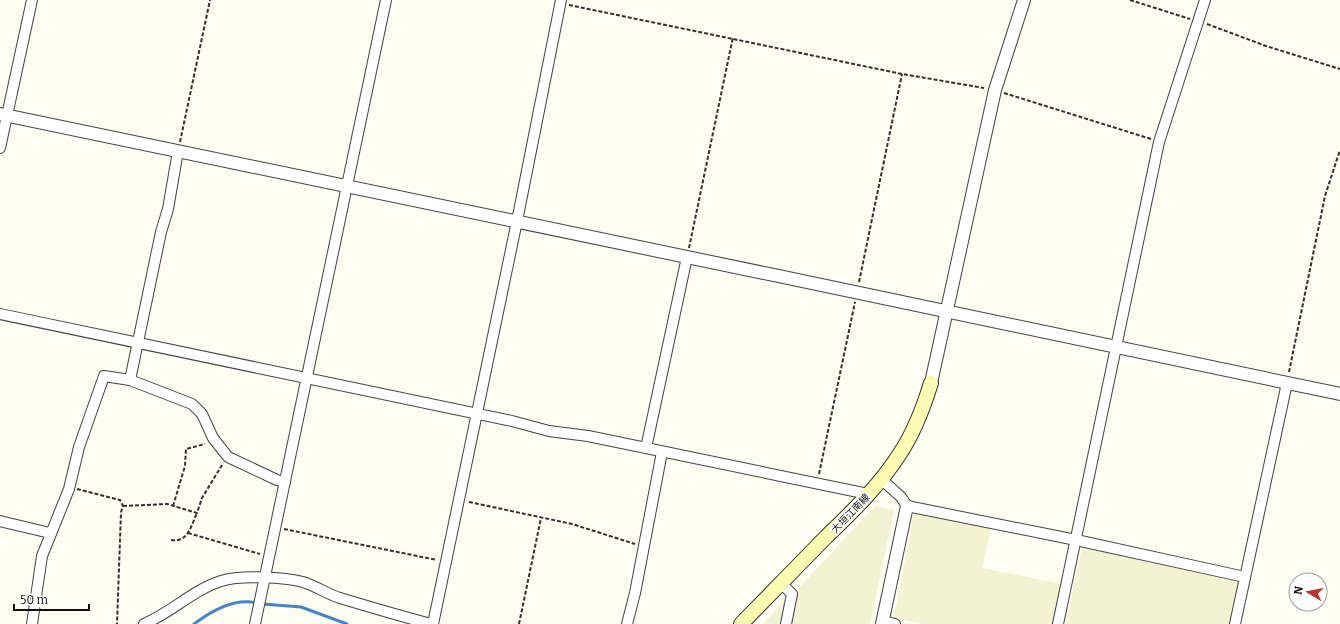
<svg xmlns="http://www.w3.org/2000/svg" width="1340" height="624" font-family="Bitter,'Noto Sans JP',serif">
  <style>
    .farmland { fill: #f3f3d3 }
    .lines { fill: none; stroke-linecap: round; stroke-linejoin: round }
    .stream { stroke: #4584c6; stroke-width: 3 }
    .minor-casing { stroke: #424242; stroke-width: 12 }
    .tertiary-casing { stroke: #424242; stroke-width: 14 }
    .secondary-casing { stroke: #313131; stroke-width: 16 }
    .path { stroke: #313131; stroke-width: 2; stroke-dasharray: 4 2; stroke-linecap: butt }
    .minor { stroke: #fff; stroke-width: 10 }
    .tertiary { stroke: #fff; stroke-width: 12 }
    .secondary { stroke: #fafab2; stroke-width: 14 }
    .labels { text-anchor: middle; stroke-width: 4; stroke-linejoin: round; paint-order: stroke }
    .street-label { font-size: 10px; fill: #0f0f0f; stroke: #fff }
  </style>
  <rect width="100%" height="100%" fill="#fefdf2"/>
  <!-- farmland -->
  <g class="farmland">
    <polygon points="875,506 894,510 870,624 792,624 798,589"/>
    <polygon points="914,513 991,528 982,568 1062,584 1053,624 924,624 894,618"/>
    <polygon points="1082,547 1240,580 1231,624 1066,624"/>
    <polygon points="788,597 783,624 763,624"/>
  </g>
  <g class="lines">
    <!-- stream -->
    <g class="stream">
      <polyline points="263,604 301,607 347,624"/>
      <path d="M194,624c17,-13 40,-27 63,-21"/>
    </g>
    <defs>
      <g id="minor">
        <polyline points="0,148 32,0"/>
        <polyline points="0,314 512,421 549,431 588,436 868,494"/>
        <polyline points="130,380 161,232 168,209 178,151"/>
        <polyline points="646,448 687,257"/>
        <polyline points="881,479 901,497 907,506 1076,540 1245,577"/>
        <polyline points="0,521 50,533"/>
        <polyline points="781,583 792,594 786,624"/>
        <polyline points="883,621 895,624"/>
        <polyline points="32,624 42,556 69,489 79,447 104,376 130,380 192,404 202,414 213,438 228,457 277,480 285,482"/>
        <path d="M144,624c28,-12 49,-34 77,-43 18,-6 64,-4 82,1 13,4 24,12 37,16 30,9 60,18 91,26"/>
        <polyline points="255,624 386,0"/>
        <polyline points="433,624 517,221 561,0"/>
        <polyline points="627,624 635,593 662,452"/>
        <polyline points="1058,624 1159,142 1205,0"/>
        <polyline points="1235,624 1287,383"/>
      </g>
      <g id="tertiary">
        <path d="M0,114c446,95 894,184 1340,280"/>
        <polyline points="931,383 995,90 1024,0"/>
        <polyline points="882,624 907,506"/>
      </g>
      <path id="secondary" d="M741,624c28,-29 57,-58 85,-87 26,-25 53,-51 73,-82 15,-22 24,-46 32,-72"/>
    </defs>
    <!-- minor casing -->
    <use href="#minor" class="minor-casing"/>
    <!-- tertiary casing -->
    <use href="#tertiary" class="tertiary-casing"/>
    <!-- secondary casing -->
    <use href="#secondary" class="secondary-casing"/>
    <!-- path -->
    <g class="path">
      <polyline points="1130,0 1190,19"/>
      <polyline points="569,5 902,74 984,88"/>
      <polyline points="1207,24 1266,46 1340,69"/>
      <polyline points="1004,93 1151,139"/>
      <polyline points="180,142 210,0"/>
      <polyline points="689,248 733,37"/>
      <polyline points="859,282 902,74"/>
      <polyline points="1289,372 1325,196 1340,150"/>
      <polyline points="819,474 855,302"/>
      <polyline points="77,489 120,500 123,506 121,512 117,624"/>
      <polyline points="469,502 572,524 635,544"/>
      <polyline points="123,506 167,504 197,513 202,498 222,465"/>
      <polyline points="173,506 185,466 186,449 205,444"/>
      <polyline points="284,529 437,560"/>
      <polyline points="188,533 260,554"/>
      <path d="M171,540c17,3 20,-14 26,-27"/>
      <polyline points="519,624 541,518"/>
    </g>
    <!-- minor -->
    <use href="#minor" class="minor"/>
    <!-- tertiary -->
    <use href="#tertiary" class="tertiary"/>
    <!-- secondary -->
    <use href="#secondary" class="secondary"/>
  </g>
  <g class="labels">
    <!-- street labels -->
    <g class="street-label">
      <text transform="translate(850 513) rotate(-46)" y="4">大垣江南線</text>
    </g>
  </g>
  <!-- north arrow -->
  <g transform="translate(1308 592) rotate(280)"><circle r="19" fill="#ffffff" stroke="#9f9f9f"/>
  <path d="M0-3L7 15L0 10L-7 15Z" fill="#b8372f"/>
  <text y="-6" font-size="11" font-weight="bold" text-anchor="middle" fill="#0f0f0f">N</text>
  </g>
  <!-- scale -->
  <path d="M14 604v6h75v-6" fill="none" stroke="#0f0f0f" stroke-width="2"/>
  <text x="20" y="604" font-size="12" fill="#0f0f0f" stroke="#ffffff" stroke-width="3" paint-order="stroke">50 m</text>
</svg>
